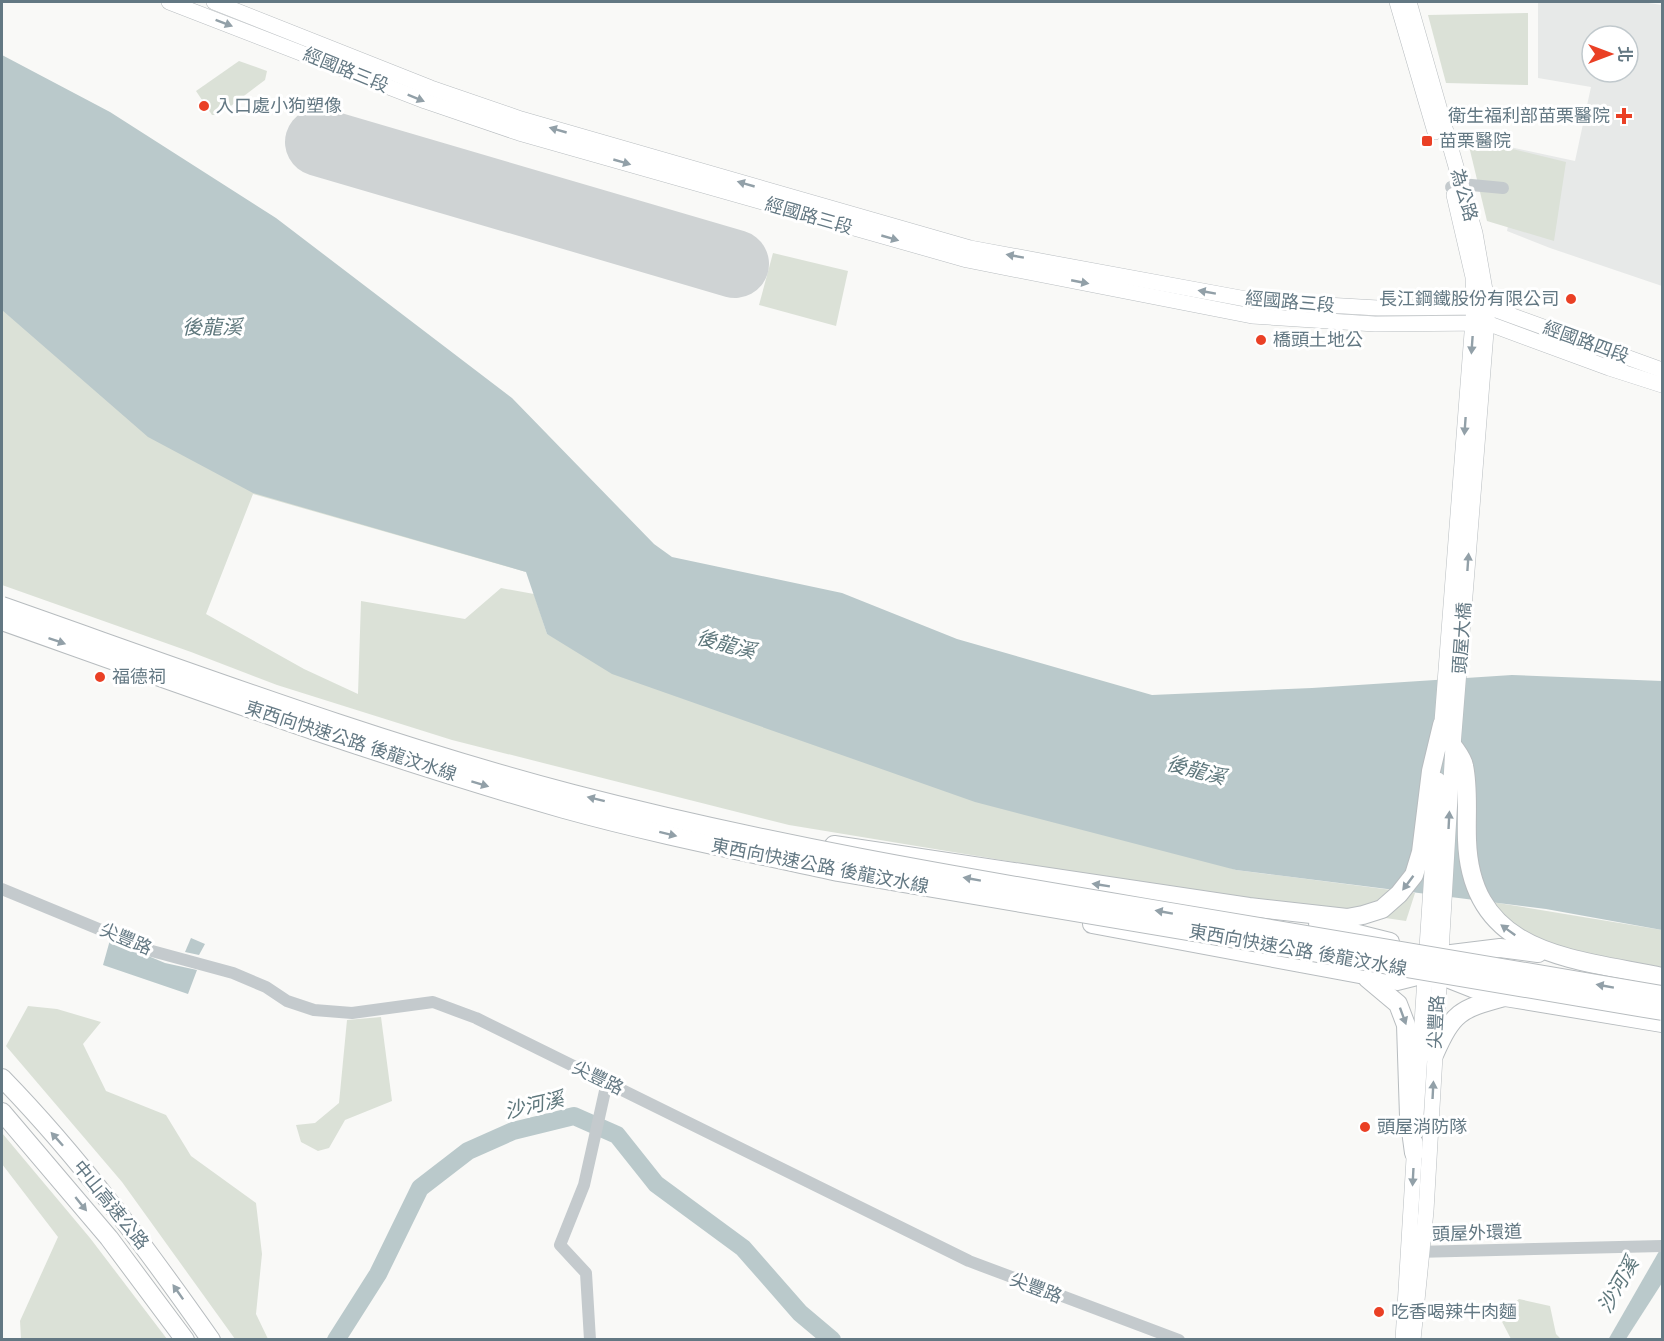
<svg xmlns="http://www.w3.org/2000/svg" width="1664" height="1341" font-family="Arial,'Noto Sans TC',sans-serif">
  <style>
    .built { fill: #e7e9e8; fill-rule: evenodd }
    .green { fill: #dbe1d7 }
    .water { fill: #bac9cb }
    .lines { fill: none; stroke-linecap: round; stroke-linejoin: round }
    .river { stroke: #bac9cb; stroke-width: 18 }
    .runway { stroke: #cfd3d4; stroke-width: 68 }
    .major-casing { stroke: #b8bdc0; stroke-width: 16 }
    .highway-casing { stroke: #b7bcbf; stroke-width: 20 }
    .minor { stroke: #c4cacd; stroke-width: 12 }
    .major { stroke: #fff; stroke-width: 15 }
    .highway { stroke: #fff; stroke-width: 18 }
    .highway-bridge-casing { stroke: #b7bcbf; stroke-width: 20; stroke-linecap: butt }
    .highway-bridge { stroke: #fff; stroke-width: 18 }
    .oneway { fill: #92a0a8 }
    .poi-dot { fill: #ea4025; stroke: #fff; stroke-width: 2 }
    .labels { text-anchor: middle; stroke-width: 6; stroke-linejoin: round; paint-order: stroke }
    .street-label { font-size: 18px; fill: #637883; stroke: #fff }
    .poi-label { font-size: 18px; fill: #637883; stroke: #fff; text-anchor: start }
    .water-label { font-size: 20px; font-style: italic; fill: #5e777c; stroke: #fff }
  </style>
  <rect width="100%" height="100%" fill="#f9f9f7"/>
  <!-- built -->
  <path class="built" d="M1538,2h104l20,3v281l-112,-38 -43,-17 7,-35 -17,-18 4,-33 74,16 16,-74 -53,-9zM1592,36h36v36h-36z"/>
  <!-- green -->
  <g class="green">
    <polygon points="1528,13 1528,85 1446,83 1428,15"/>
    <polygon points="239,61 267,71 265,80 219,115 212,115 196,91"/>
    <polygon points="1467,138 1566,162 1554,241 1487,221"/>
    <polygon points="2,143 526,572 253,494 206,614 304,669 358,694 361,601 465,619 501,588 534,594 547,634 1236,870 1415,893 1406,921 1111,878 789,825 452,740 277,685 191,652 2,585"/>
    <polygon points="773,253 848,271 836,326 759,305"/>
    <polygon points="1492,902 1662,930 1662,967 1562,949 1504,922"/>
    <polygon points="28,1006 57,1009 101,1022 83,1044 106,1091 166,1115 191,1156 256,1203 262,1254 256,1314 268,1339 235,1339 122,1182 6,1046"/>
    <polygon points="381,1017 392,1101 345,1120 329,1148 318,1151 301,1142 296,1125 315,1123 339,1103 347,1020"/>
    <polygon points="2,1133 90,1238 167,1339 21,1339 20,1321 58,1237 2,1164"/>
    <polygon points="1519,1299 1550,1306 1556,1334 1561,1339 1511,1339 1499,1316"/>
  </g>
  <!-- water -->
  <g class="water">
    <polygon points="2,55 110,112 276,218 512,398 654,544 672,557 842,593 957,639 1152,695 1312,688 1512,675 1662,681 1662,930 1546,909 1236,870 975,802 612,674 547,634 526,572 253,493 148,437 2,310"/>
    <polygon points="191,938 205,944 199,955 185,952"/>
    <polygon points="110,940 165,963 197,970 188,994 103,965"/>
    <polygon points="1662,1246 1662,1283 1626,1339 1608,1340"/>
  </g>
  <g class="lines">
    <!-- river -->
    <polyline class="river" points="336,1340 378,1274 420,1188 468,1151 513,1131 574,1116 617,1135 656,1184 743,1248 800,1313 832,1340"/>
    <!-- runway -->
    <polyline class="runway" points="319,142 735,264"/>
    <defs>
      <g id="major">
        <polyline points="169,2 425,101 519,133 967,260 1252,316 1375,324 1487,323 1609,368 1662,385"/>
        <polyline points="214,2 431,88 521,119 970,248 1257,301 1378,308 1488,307 1662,370"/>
        <polyline points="1397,2 1435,132"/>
        <polyline points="1409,2 1475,233 1488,307 1453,746 1426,1211 1413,1340"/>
        <polyline points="1441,735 1474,307 1473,277 1454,195"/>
        <polyline points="1416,1115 1438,780"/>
        <polyline points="1403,1340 1415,1142"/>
      </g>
      <g id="highway">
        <path d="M1453,746c4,6 10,13 11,20 5,23 2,50 3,74 4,116 105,118 195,137"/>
        <polyline points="834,845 1249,907 1347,918 1363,915 1382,909 1399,894 1414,875 1421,852 1431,771 1442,725"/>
        <polyline points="1092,924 1397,981 1425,974 1439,975 1472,988 1505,997 1662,1023"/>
        <polyline points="1318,924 1390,942"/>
        <polyline points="1443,955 1500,948 1538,953"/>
        <polyline points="1367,978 1398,1004 1406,1025 1409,1116 1414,1153"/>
        <path d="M1434,1055c19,-43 26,-46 70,-58"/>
        <path d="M2,1078c78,80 145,171 209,262"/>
        <polyline points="2,1112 109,1238 185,1340"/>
      </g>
    </defs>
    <!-- major casing -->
    <use href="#major" class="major-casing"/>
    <!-- highway casing -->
    <use href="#highway" class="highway-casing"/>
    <!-- minor -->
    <g class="minor">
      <polyline points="1451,187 1461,184 1503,188"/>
      <polyline points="2,889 152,951 233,973 266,987 287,1001 314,1010 352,1013 433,1002 476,1018 969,1261 1179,1340"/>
      <polyline points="1415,1252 1662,1246"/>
      <polyline points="590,1340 586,1273 560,1245 584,1185 607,1082"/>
    </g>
    <!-- major -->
    <use href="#major" class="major"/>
    <!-- highway -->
    <use href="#highway" class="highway"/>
    <defs>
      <g id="highway-bridge">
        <path d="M2,606c188,66 377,137 571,188 189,49 380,82 573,114 172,29 344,58 516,87"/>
        <path d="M2,621c186,66 372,134 562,188 90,25 183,43 274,63l824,139"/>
      </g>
    </defs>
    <!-- highway-bridge casing -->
    <use href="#highway-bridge" class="highway-bridge-casing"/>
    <!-- highway-bridge -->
    <use href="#highway-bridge" class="highway-bridge"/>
  </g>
  <!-- one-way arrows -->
  <defs><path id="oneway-solid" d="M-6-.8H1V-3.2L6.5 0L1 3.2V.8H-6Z" transform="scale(1.5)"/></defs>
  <g class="oneway">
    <use href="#oneway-solid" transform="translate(224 23) rotate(21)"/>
    <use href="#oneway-solid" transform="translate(416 98) rotate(22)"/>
    <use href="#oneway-solid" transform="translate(558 130) rotate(-164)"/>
    <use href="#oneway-solid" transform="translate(622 162) rotate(16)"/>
    <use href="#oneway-solid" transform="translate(746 184) rotate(-164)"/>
    <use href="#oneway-solid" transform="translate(890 238) rotate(16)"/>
    <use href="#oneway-solid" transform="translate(1015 256) rotate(-170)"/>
    <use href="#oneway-solid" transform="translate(1080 282) rotate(11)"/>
    <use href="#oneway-solid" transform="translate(1207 292) rotate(-170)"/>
    <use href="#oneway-solid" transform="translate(1472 345) rotate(94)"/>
    <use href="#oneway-solid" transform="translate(1465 426) rotate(94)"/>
    <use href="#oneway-solid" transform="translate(1468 562) rotate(-86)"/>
    <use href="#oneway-solid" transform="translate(57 641) rotate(19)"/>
    <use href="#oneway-solid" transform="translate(480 784) rotate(17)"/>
    <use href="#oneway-solid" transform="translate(596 799) rotate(-166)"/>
    <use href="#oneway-solid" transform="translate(1449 820) rotate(-87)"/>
    <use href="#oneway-solid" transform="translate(668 834) rotate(14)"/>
    <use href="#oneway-solid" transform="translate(972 879) rotate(-170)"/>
    <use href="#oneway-solid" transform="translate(1408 883) rotate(127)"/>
    <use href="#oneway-solid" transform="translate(1101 885) rotate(-171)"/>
    <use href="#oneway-solid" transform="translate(1164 912) rotate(-170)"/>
    <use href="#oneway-solid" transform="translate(1508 930) rotate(-144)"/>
    <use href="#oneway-solid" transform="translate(1605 986) rotate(-170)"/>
    <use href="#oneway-solid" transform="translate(1403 1016) rotate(70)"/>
    <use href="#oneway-solid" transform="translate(1433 1090) rotate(-87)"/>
    <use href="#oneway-solid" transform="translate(57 1139) rotate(-132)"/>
    <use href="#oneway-solid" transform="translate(1413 1177) rotate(93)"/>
    <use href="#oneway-solid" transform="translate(81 1204) rotate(51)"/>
    <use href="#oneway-solid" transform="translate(178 1292) rotate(-125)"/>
  </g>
  <!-- markers -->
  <g class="poi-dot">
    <circle cx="204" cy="106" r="6"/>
    <path d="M1621 107h6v6h6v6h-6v6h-6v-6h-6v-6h6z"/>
    <rect x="1421" y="135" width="12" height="12" rx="3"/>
    <circle cx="1571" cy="299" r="6"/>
    <circle cx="1261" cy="340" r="6"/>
    <circle cx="100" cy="677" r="6"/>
    <circle cx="1365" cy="1127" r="6"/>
    <circle cx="1379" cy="1312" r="6"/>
  </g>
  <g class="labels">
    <!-- street labels -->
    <g class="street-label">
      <text transform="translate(346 70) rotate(22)" y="6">經國路三段</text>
      <text transform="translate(1464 195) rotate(74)" y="6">為公路</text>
      <text transform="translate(809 216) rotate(16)" y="6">經國路三段</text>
      <text transform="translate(1290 302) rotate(5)" y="6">經國路三段</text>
      <text transform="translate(1586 342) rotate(20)" y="6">經國路四段</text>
      <text transform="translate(1462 638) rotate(-86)" y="6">頭屋大橋</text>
      <text transform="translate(351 741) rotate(18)" y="6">東西向快速公路 後龍汶水線</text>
      <text transform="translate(820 866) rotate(11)" y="6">東西向快速公路 後龍汶水線</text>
      <text transform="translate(126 939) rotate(23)" y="6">尖豐路</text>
      <text transform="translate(1298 950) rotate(10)" y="6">東西向快速公路 後龍汶水線</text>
      <text transform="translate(1436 1022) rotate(-87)" y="6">尖豐路</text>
      <text transform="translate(598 1078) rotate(26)" y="6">尖豐路</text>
      <text transform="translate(111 1205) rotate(51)" y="6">中山高速公路</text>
      <text transform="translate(1477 1233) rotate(-2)" y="6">頭屋外環道</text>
      <text transform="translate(1036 1288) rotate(21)" y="6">尖豐路</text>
    </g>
    <!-- poi labels -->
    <g class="poi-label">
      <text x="216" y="112">入口處小狗塑像</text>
      <text x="1610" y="122" text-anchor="end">衛生福利部苗栗醫院</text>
      <text x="1439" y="147">苗栗醫院</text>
      <text x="1559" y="305" text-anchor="end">長江鋼鐵股份有限公司</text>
      <text x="1273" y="346">橋頭土地公</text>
      <text x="112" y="683">福德祠</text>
      <text x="1377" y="1133">頭屋消防隊</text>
      <text x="1391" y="1318">吃香喝辣牛肉麵</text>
    </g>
    <!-- water labels -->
    <g class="water-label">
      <text x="212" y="334">後龍溪</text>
      <text transform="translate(726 644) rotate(15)" y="7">後龍溪</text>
      <text transform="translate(1196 770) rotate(15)" y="7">後龍溪</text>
      <text transform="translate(534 1105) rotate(-13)" y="7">沙河溪</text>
      <text transform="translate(1618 1285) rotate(-60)" y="7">沙河溪</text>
    </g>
  </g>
  <!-- border -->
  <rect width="1664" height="1341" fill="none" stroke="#637883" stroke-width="6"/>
  <!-- north arrow -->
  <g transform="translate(1610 54) rotate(90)"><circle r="28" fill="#ffffff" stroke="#c1c9cd" stroke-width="1.5"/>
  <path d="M0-4.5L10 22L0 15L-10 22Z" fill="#ea4025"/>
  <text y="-9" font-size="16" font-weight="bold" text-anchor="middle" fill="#637883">北</text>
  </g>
</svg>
